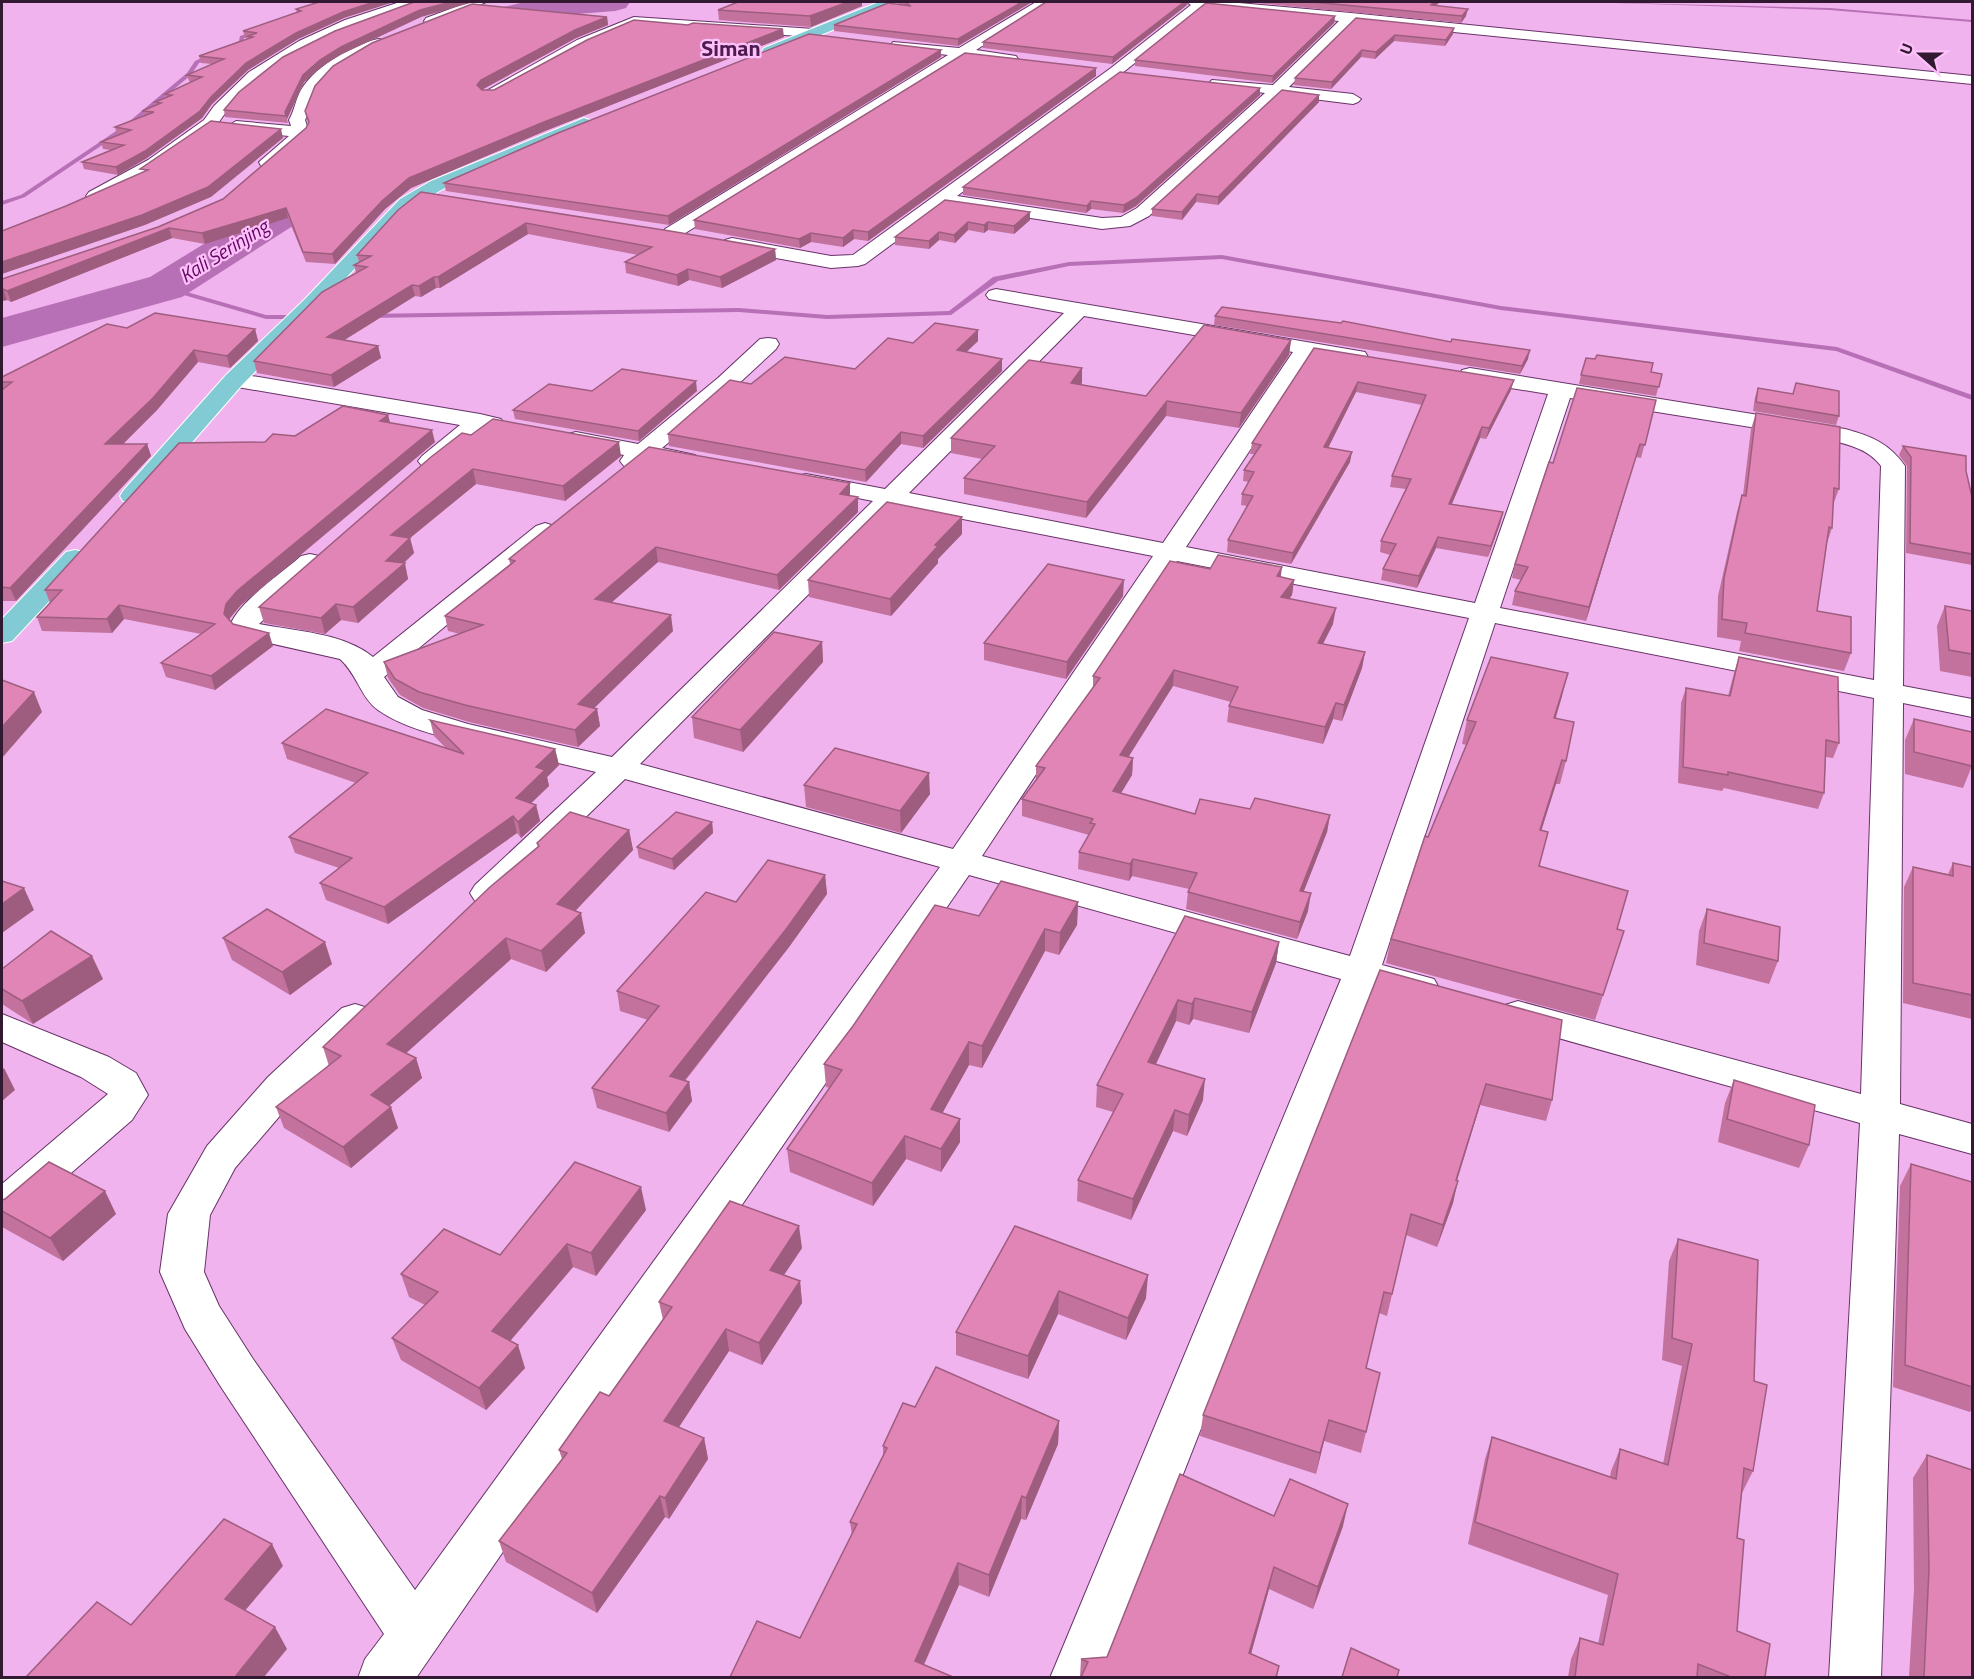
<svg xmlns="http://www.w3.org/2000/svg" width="1974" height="1679" font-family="'Titillium Web',sans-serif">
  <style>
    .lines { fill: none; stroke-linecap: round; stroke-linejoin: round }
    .stream { fill: #b770b5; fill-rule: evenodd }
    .river { fill: #b770b5; fill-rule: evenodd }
    .minor-casing { stroke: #673367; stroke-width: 2 }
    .major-casing { stroke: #fff; stroke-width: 2 }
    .minor { fill: #fff; fill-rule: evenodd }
    .major { fill: #82cbd5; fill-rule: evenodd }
    .wall { fill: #c2729d }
    .shaded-wall { fill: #9e5d7f }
    .building { fill: #e185b6; stroke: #9e5d7f; stroke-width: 1.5 }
    .labels { text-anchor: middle; stroke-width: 4.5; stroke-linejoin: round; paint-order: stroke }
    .far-water-label { font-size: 20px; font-style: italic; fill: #620563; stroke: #fec0fb }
    .far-quarter-label { font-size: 22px; font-weight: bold; fill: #4e1b4f; stroke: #fec0fb }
  </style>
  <rect width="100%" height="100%" fill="#f0b3ee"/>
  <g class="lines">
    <!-- stream -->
    <g class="stream">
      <polygon points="527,2 531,2 538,8 534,9"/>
      <polygon points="1586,2 1830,8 1972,20 1972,22 1830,10"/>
      <polygon points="258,30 260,33 244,38 243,43 199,63 191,75 129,127 25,197 2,205 2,201 21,195 125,125 187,73 195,61 239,41 240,36"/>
      <polygon points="1222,255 1501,306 1837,347 1972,395 1972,400 1836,351 1501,310 1222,259 1069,266 998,281 951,315 827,319 739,312 368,318 364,316 368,314 739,308 827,315 949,311 993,277 1069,262"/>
      <polygon points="163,285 266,315 302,315 306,317 302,319 266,319 163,289"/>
    </g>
    <!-- river -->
    <g class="river">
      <polygon points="525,2 630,2 626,8 615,11 538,17 522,22 448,58 436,61 424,58 419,51 424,44 500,8"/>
      <polygon points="349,152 363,156 369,164 363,172 299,222 182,297 2,347 2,318 150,277 269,204 335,156"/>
    </g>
    <defs>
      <g id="minor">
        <polygon points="400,2 418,2 416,5 355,26 309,47 259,78 226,112 216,126 160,168 101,200 89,200 86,196 89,192 148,160 204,120 214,106 249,72 299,41 345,20"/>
        <polygon points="469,2 486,2 436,24 426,24 424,21 426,18"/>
        <polygon points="1036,2 1051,2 976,50 1016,56 1018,59 1016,62 965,58 679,237 665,237 663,233 665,229 948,55 898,49 893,48 891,45 893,42 959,48"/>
        <path d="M1187,2h41l123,11 621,63v8l-618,-62 -65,65 64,7 8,5 -3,3 -5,2 -72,-9 -132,121 -19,10 -28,3 -157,-24 -80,59 -7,2 -27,2 -99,-18 -7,-2 -2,-4 2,-4 7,-2 99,18 22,-1 258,-187 80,-63zM1205,7l134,14 -66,64 -61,-5 -3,3 3,3 53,7 -128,115 -16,9 -19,1 -145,-22 164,-122z"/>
        <polygon points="634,17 814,29 821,33 814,37 636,25 587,46 494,97 489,99 481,94 577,40"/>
        <path d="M378,39l5,1 2,3 -2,3c-24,12 -55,22 -68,48 -4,8 -5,17 -10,26l4,12c-9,13 -31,38 -48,34l-2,-4 30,-26 -53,-5 -8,-5 8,-5 55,5 -2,-6c5,-9 6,-17 10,-26 11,-25 53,-49 79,-55z"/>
        <path d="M996,289l369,63 3,5 -3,5 -8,1 -45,-7 -126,191 289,56 73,-209 -86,-14 -3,-5 3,-5 8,-2 375,61c26,7 44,14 60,37l-2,220 69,13v18l-69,-14 -3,401 72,20v30l-73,-20 -18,544h-52l31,-555 -355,-100 -6,-9 6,-9 13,-4 343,93 13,-396 -379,-75 -113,342 52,14 5,9 -5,9 -13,4 -47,-13 -271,690h-53l291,-699 -372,-104 -553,803h-58l7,-19 19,-25 -163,-247 -36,-58 -25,-57 8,-58 39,-68 61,-69 74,-69 13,-4 13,4 6,9 -6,9 -72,71 -61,71 -25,47 -6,57 15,34 34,53 162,231 525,-723 -315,-88 -126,122 -12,3 -12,-3 -5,-8 5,-8 121,-113c-37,-9 -75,-18 -113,-26 -34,-8 -75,-15 -105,-36 -17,-12 -21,-36 -38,-51l-102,-23 -8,-10c7,-23 52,-53 71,-70l9,-2 9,2 4,6 -4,6 -60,56c36,7 85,9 114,33l163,-131 9,-3 9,3 4,5 -4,5 -170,141 14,20 24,13 46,14 144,33 261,-256 -76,-15 -3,-5 3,-5 9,-2 79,15 179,-176 -75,-14 -3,-4 3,-4zM1084,316l209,36 -130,191 -254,-50zM1570,398l255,41c21,5 43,9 56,27l-7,214 -374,-72zM896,506l257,50 -200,293 -313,-85zM1177,561l292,57 -119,338 -368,-100z"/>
        <path d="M768,338l8,1 3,5 -3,5 -42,39 -72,60 33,7 4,5 -4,5 -8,2 -39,-7c-8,7 -14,9 -24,6l-4,-5 4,-6 -56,-11 -4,-5 4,-5 8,-2 62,12 80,-66 42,-39z"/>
        <polygon points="234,373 480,414 501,419 505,424 501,429 493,431 484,429 438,466 430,468 422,466 418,461 422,456 460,425 226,385 223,380 226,375"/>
        <polygon points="2,1014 109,1057 136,1073 148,1095 132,1120 17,1220 2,1225 2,1184 108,1094 81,1077 2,1042"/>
      </g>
      <g id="major">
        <polygon points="879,2 896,2 894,5 774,54 769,55 762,51 764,48"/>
        <polygon points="584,118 590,120 592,123 590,126 443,189 412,207 319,307 242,385 141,501 132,503 123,501 120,496 123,491 226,375 305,299 400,199 431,181"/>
        <polygon points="75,550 84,552 88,558 84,564 12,641 2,643 2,619 66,552"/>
      </g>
    </defs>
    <!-- minor casing -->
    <use href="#minor" class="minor-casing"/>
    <!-- major casing -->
    <use href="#major" class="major-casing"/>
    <!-- minor -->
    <use href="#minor" class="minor"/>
    <!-- major -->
    <use href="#major" class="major"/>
  </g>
  <!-- wall -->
  <g class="wall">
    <polygon points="414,2 421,17 342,54 322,66 304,82 287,119 288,123 225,117 224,110"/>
    <polygon points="896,2 1032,2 958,46 834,31 834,25 901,5"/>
    <polygon points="1046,2 1188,2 1187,5 1112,64 983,48 983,42"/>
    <polygon points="1246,2 1440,2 1436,5 1466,16 1461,23"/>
    <polygon points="862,6 811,27 719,20 718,10"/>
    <polygon points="296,9 344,18 298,39 248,70 212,104 202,118 147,158 118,175 84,169 82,162 111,150 103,149 101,142 118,135 117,135 115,127 144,116 142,111 156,105 155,102 166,97 165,94 191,82 189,81 187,75 212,64 201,63 199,56 249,38 245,38 243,31 297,13"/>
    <polygon points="1335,16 1334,23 1272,83 1135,66 1135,60"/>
    <polygon points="607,17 608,25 576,38 482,90 494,90 784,37 545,131 411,188 385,209 335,264 306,262 288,218 205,244 172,238 11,302 7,300 2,301 2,279 158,227 223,199 306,128 308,123 305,111"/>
    <polygon points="1356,18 1453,34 1445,46 1394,41 1375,59 1361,57 1331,89 1294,85 1295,78"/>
    <polygon points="941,57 669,225 446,191 444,183"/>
    <polygon points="1096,68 1096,76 868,241 854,239 843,247 811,242 800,248 695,229 694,220"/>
    <polygon points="1260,95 1136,206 1123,213 1091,209 1086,213 963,195 963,187"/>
    <polygon points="1319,95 1319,102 1218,205 1196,202 1182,220 1152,216 1152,209"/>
    <polygon points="421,192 775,249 776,260 722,288 689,280 678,286 626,273 625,262 638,255 528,234 440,288 436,288 421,297 415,296 344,340 378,346 381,358 334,387 257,373 254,361 356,273 354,265 359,262 357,255"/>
    <polygon points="945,200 1030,220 1014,234 988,230 984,233 968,230 955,243 939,240 929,249 895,245 895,237"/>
    <polygon points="1215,316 1528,359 1520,374 1214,325"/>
    <polygon points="127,328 255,329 258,341 230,368 198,362 157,410 123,444 147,444 151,456 16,601 2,601 2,377"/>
    <polygon points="1291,340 1289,355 1239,428 1166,416 1086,518 964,494 964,478 982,459 951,453 951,438 1082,368 1082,383 1080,385 1146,396"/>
    <polygon points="978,341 966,352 1002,359 1002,371 923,448 901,444 866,482 669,446 668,434 751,384 855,369 913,343"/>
    <polygon points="1314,348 1511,390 1486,439 1480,438 1452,504 1503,512 1500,524 1488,557 1436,548 1417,588 1381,580 1383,569 1390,555 1380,552 1381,541 1406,489 1390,487 1392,476 1422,405 1356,392 1328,448 1350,462 1291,564 1227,552 1228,540 1247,506 1241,505 1242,494 1249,482 1243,481 1244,470 1254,454 1250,454 1252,443"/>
    <polygon points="1651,372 1662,374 1656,396 1579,384 1581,375"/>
    <polygon points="1758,388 1839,416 1836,425 1753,411 1755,397"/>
    <polygon points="697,391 639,441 515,419 513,410"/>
    <polygon points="1656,400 1641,458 1636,457 1586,621 1512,605 1515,591 1521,580 1512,578 1515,564"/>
    <polygon points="1756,413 1839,489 1833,505 1832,528 1827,543 1817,611 1851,653 1844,671 1739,651 1741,641 1717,637 1718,596 1737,512 1742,495 1743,495 1751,429"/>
    <polygon points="388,415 390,423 435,442 241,605 230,618 230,621 233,624 273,646 215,690 166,677 161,663 201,634 124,619 112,633 42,631 37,617 50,603 45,590 265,442"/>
    <polygon points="1903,446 1966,471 1972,497 1972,565 1906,553 1907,466 1899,455"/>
    <polygon points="621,456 565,501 476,484 410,538 414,553 404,563 408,579 358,623 341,620 325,634 264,623 259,607 431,457"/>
    <polygon points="850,483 850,496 858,512 779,590 658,562 611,603 673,631 594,708 597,709 600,726 578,747 469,722 423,708 400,695 388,678 384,662 460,634 448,631 445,616 510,564 509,559"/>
    <polygon points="962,534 938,559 938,563 891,616 809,597 808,580"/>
    <polygon points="1210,569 1281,577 1294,580 1292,595 1289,599 1333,624 1323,644 1365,652 1362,668 1342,721 1333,719 1323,744 1227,722 1229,706 1231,702 1173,686 1128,757 1133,758 1132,775 1121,793 1195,814 1250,809 1330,815 1327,832 1304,891 1308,911 1297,939 1186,909 1188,892 1189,889 1132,876 1129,881 1078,869 1079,852 1089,835 1022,816 1022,799 1036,781 1036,766 1093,689 1093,676"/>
    <polygon points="1123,596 1066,679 984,660 984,643"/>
    <polygon points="1945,606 1972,611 1972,677 1940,671 1937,626"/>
    <polygon points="822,642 823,662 743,752 694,738 692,717"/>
    <polygon points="1739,657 1839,743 1833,758 1826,757 1824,793 1818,809 1724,788 1722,791 1678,783 1681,703 1686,688 1728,696 1734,673"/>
    <polygon points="1562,696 1556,718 1566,761 1560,784 1556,784 1541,830 1539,866 1617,929 1624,931 1595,1020 1386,963 1391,939 1428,837 1467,745 1462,744 1467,720"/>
    <polygon points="1914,719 1972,766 1963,788 1905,774 1905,740"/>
    <polygon points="430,720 555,749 559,765 547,777 549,786 531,803 536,805 540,821 521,838 517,833 388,924 326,900 320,883 339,868 295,853 289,837 356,783 287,759 282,743 446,748 434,736"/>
    <polygon points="804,785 930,794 901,833 806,807"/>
    <polygon points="712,822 713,833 674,870 639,858 637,847"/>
    <polygon points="629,830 633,850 575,911 585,933 546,972 511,959 406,1053 416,1058 422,1078 389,1106 398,1128 351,1168 284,1128 276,1107 329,1066 323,1047 538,847 537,843"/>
    <polygon points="1953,863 1972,867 1972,1019 1903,1003 1904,887 1913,867 1948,874"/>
    <polygon points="825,875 827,894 789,947 685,1081 689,1082 692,1101 669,1132 597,1108 592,1088 648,1020 620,1011 617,991 736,902"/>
    <polygon points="1078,902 1077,925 1059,955 1045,951 982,1068 969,1065 942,1113 960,1119 960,1142 941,1172 906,1159 873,1206 790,1172 787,1149 830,1088 826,1087 824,1064 979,916"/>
    <polygon points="1707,909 1778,961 1769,984 1696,965 1699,931"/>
    <polygon points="1185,916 1279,942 1276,963 1249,1033 1193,1019 1189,1025 1176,1021 1156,1064 1203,1100 1187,1136 1173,1131 1131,1220 1077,1201 1078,1180 1113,1112 1096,1107 1097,1085"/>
    <polygon points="223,938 332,964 290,995 232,960"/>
    <polygon points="2,969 103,979 33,1024 2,1004"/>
    <polygon points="1380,970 1552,1100 1546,1121 1480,1105 1457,1181 1453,1203 1437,1247 1406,1235 1387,1316 1379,1313 1366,1368 1380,1373 1361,1453 1324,1441 1316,1474 1200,1436 1203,1415"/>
    <polygon points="1734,1080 1809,1145 1799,1168 1718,1142 1725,1103"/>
    <polygon points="1911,1164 1972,1182 1972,1408 1970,1412 1893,1387 1900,1186"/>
    <polygon points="2,1200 116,1214 63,1261 2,1227"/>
    <polygon points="646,1210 596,1276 573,1267 510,1341 525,1368 486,1410 401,1360 392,1338 425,1305 409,1297 401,1274 500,1255"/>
    <polygon points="1015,1226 1146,1298 1126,1340 1058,1314 1028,1379 956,1355 956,1332"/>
    <polygon points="1678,1239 1754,1381 1753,1471 1742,1493 1737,1538 1737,1631 1765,1677 1568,1677 1571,1659 1580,1638 1598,1644 1608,1595 1468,1544 1485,1459 1492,1437 1610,1477 1611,1471 1620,1449 1663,1464 1682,1366 1662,1360 1669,1261"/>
    <polygon points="802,1248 784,1275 800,1281 802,1303 762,1365 729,1351 679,1427 704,1438 708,1459 669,1519 665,1517 597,1613 506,1562 499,1541 562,1459 559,1450 609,1396 663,1320 659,1302"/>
    <polygon points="915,1407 1059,1421 1058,1444 1026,1520 1021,1519 989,1597 959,1585 924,1665 800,1638 852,1535 850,1522 883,1455 883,1446"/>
    <polygon points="1927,1455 1972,1677 1909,1677 1914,1590 1913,1478"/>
    <polygon points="1274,1516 1343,1526 1313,1609 1269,1589 1251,1654 1279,1666 1277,1677 1080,1677 1081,1659 1107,1657"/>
  </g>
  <!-- shaded-wall -->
  <g class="shaded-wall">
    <polygon points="374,2 394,2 344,18 298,39 248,70 212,104 202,118 147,158 118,175 116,167 211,97 246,63 296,33 343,12"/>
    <polygon points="451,2 474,2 421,17 342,54 322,66 304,82 287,119 285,112 303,75 320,60 341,47 420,10"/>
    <polygon points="848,2 862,2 862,6 811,27 810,16"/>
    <polygon points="1022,2 1032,2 958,46 958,39"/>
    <polygon points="1184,2 1188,2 1187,5 1112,64 1113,57"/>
    <polygon points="1434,2 1440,2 1430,11 1431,5"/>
    <polygon points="1468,9 1466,16 1461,23 1462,16"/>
    <polygon points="1335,16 1334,23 1272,83 1273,76"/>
    <polygon points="607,17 608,25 576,38 483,89 479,94 477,85 481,80 575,30"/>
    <polygon points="1454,28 1453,34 1445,46 1446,40"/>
    <polygon points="783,29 784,37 545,131 411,188 385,209 335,264 332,254 383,200 409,178 544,122"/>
    <polygon points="1395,35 1394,41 1375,59 1376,52"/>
    <polygon points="941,50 941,57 669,225 668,216"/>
    <polygon points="1362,50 1361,57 1331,89 1332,82"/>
    <polygon points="1096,68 1096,76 868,241 868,232"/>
    <polygon points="1260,88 1260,95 1136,206 1123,213 1124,205"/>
    <polygon points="1319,95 1319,102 1218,205 1218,197"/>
    <polygon points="281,129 283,138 211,197 145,225 2,274 2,262"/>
    <polygon points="1197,194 1196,202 1182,220 1182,212"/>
    <polygon points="1091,201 1091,209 1086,213 1087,206"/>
    <polygon points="286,208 288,218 205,244 202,233"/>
    <polygon points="1030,212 1030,220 1014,234 1014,226"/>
    <polygon points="968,222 968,230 955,243 954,235"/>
    <polygon points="988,222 988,230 984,233 984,225"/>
    <polygon points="526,223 528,234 440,288 438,277"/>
    <polygon points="169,228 172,238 11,302 7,291"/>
    <polygon points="853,230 854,239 843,247 843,238"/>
    <polygon points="939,232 939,240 929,249 929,241"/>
    <polygon points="811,233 811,242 800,248 799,239"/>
    <polygon points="775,249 776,260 722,288 720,277"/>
    <polygon points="688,269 689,280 678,286 677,275"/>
    <polygon points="434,277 436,288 421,297 419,286"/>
    <polygon points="412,285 415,296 330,349 327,337"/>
    <polygon points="2,289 3,289 7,300 2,301"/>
    <polygon points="255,329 258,341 230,368 227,356"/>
    <polygon points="978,330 978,341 957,361 957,350"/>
    <polygon points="1291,340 1289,355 1239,428 1241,413"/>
    <polygon points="378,346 381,358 334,387 331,375"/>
    <polygon points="194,350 198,362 157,410 110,457 105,444"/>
    <polygon points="1530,350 1528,359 1520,374 1522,366"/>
    <polygon points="1002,359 1002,371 923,448 923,436"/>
    <polygon points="1082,368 1082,383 1070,398 1071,383"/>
    <polygon points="1514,380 1511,390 1486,439 1489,428"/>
    <polygon points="696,381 697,391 639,441 638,431"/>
    <polygon points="1358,382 1356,392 1323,458 1324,447"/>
    <polygon points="1167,401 1166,416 1086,518 1087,502"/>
    <polygon points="388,415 391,427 380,421"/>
    <polygon points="1482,427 1480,438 1447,515 1449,504"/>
    <polygon points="432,430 435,442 241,605 230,618 228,627 224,614 226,604 237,591"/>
    <polygon points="901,432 901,444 866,482 865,470"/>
    <polygon points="619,442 621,456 565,501 563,486"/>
    <polygon points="147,444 151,456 16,601 10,588"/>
    <polygon points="1640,444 1636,457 1586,621 1589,607"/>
    <polygon points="1352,452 1350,462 1291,564 1293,553"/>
    <polygon points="473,469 476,484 410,538 414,553 396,570 405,563 408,579 358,623 353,607 386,561 391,535"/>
    <polygon points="850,483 850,498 840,494"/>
    <polygon points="858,497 858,512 779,590 777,575"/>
    <polygon points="1503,512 1500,524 1488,557 1491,546"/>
    <polygon points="962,517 962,534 938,559 938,563 891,616 890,599 935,545"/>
    <polygon points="1438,537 1436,548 1417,588 1419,576"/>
    <polygon points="656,547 658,562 597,615 595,599"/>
    <polygon points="1282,567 1280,583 1277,576"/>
    <polygon points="1124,580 1123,596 1066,679 1067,662"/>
    <polygon points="1294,580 1292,595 1279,613 1281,597"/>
    <polygon points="336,604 341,620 325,634 321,618"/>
    <polygon points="119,605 124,619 112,633 107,619"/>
    <polygon points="1336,608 1333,624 1315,659 1318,643"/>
    <polygon points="671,615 673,631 581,721 578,704"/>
    <polygon points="269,633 273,646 215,690 211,676"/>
    <polygon points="822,642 823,662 743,752 740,730"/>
    <polygon points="1365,652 1362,668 1342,721 1344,705"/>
    <polygon points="1174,670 1173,686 1119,772 1120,755"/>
    <polygon points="1568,673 1562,696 1548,741 1554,718"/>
    <polygon points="34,692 42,712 2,758 2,727"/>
    <polygon points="1336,703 1333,719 1323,744 1325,727"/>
    <polygon points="597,709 600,726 578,747 575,730"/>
    <polygon points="555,749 559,765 547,777 549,786 519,815 516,798 536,767"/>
    <polygon points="1133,758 1132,775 1112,808 1113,791"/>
    <polygon points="1562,760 1556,784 1534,854 1540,830"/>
    <polygon points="929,773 930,794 901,833 900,811"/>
    <polygon points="536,805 540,821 521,838 518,822"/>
    <polygon points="1330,815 1327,832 1297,908 1300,891"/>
    <polygon points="513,816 517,833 388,924 384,907"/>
    <polygon points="712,822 713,833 674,870 672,859"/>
    <polygon points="629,830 633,850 562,925 557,904"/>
    <polygon points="1133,859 1132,876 1129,881 1130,864"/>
    <polygon points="825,875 827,894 789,947 673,1095 670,1076"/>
    <polygon points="24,888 34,910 2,933 2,904"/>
    <polygon points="1311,893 1308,911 1297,939 1300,922"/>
    <polygon points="1078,902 1077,925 1059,955 1060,933"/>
    <polygon points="581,913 585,933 546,972 541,951"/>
    <polygon points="1045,929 1045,951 982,1068 982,1046"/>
    <polygon points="506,938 511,959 394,1064 387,1044"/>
    <polygon points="325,942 332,964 290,995 282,972"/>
    <polygon points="1279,942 1276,963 1249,1033 1252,1012"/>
    <polygon points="92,956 103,979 33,1024 22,1001"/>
    <polygon points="1195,998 1193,1019 1189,1025 1192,1004"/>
    <polygon points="1178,1000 1176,1021 1147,1083 1148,1062"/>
    <polygon points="969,1042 969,1065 932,1132 931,1109"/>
    <polygon points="416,1058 422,1078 377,1116 371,1095"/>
    <polygon points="4,1068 15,1090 2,1101 2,1070"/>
    <polygon points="1205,1079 1203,1100 1187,1136 1189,1115"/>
    <polygon points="689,1082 692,1101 669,1132 666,1113"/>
    <polygon points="1486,1084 1480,1105 1450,1202 1456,1180"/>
    <polygon points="391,1107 398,1128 351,1168 343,1147"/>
    <polygon points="1175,1110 1173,1131 1131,1220 1133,1199"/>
    <polygon points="960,1119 960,1142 941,1172 941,1149"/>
    <polygon points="905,1136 906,1159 873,1206 872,1183"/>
    <polygon points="1458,1181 1453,1203 1437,1247 1443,1225"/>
    <polygon points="641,1187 646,1210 596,1276 591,1253"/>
    <polygon points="105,1191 116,1214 63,1261 50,1238"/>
    <polygon points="799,1226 802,1248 773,1291 770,1270"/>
    <polygon points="567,1244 573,1267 499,1354 492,1331"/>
    <polygon points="1148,1275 1146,1298 1126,1340 1128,1318"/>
    <polygon points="800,1281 802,1303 762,1365 759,1343"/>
    <polygon points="1059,1291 1058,1314 1028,1379 1028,1356"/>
    <polygon points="726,1329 729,1351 669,1442 664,1421"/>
    <polygon points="518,1345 525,1368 486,1410 479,1388"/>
    <polygon points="1329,1420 1324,1441 1316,1474 1320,1453"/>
    <polygon points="1059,1421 1058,1444 1026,1520 1026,1498"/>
    <polygon points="704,1438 708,1459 669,1519 665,1498"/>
    <polygon points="660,1496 665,1517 597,1613 592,1593"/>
    <polygon points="1022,1496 1021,1519 989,1597 989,1575"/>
    <polygon points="1348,1504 1343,1526 1313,1609 1318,1587"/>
    <polygon points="272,1544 283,1566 237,1620 225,1599"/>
    <polygon points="958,1563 959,1585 918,1677 915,1661"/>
    <polygon points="1274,1567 1269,1589 1245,1675 1249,1653"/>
    <polygon points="275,1627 287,1649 264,1677 235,1677"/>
  </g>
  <!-- building -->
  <g class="building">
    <polygon points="319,2 374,2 343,12 296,33 246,63 211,97 200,111 145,151 116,167 82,162 124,145 101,142 131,130 115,127 154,112 142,111 161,103 155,102 172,95 165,94 202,77 187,75 224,59 199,56 253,37 248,36 257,33 243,31 301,11 296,9"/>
    <polygon points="414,2 451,2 420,10 341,47 320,60 303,75 285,112 286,116 224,110 239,92 283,57 335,31"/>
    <polygon points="738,2 848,2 810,16 718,10"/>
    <polygon points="905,2 1022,2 958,39 834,25 888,3 911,6"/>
    <polygon points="1046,2 1184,2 1113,57 983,42"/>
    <polygon points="1312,2 1434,2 1431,5 1468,9 1462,16"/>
    <polygon points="1206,3 1335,16 1273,76 1135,60"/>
    <polygon points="472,4 607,17 575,30 481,80 477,85 482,90 494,90 587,40 634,20 688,25 693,23 783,29 544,122 409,178 383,200 332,254 303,252 286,208 202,233 169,228 7,291 3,289 2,289 2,279 158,227 223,199 306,128 309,122 305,111 315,86 333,66 372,43"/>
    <polygon points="1356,18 1454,28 1446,40 1395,35 1376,52 1362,50 1332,82 1295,78"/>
    <polygon points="809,34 941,50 668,216 444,183 558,133"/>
    <polygon points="965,53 1096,68 868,232 853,230 843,238 811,233 799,239 694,220"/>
    <polygon points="1120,72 1260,88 1136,198 1124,205 1091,201 1087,206 963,187"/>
    <polygon points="1282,90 1319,95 1218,197 1197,194 1182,212 1152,209"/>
    <polygon points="211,121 281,129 208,187 142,215 2,262 2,231 66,206 148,170 140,169"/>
    <polygon points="421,192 670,231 775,249 720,277 688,269 677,275 625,262 652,247 526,223 438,277 434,277 419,286 412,285 327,337 378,346 331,375 254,361 322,292 367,267 354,265 371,256 357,255 398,210"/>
    <polygon points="945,200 1030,212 1014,226 988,222 984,225 968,222 954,235 939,232 929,241 895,237"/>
    <polygon points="1222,307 1341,323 1343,321 1451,342 1452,339 1530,350 1522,366 1215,316"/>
    <polygon points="155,313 255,329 227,356 194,350 153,398 105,444 147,444 10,588 2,587 2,390 12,382 2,382 2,377 107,324 127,328"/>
    <polygon points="935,323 978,330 957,350 1002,359 923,436 901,432 865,470 668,434 730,380 751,384 785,357 855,369 888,338 913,343"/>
    <polygon points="1204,325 1291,340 1241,413 1167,401 1087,502 964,478 995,446 951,438 1029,360 1082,368 1071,383 1146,396"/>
    <polygon points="1314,348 1514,380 1489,428 1482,427 1449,504 1503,512 1491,546 1438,537 1419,576 1383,569 1396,544 1381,541 1411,479 1392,476 1426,395 1358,382 1324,447 1352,452 1293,553 1228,540 1253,496 1242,494 1254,472 1244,470 1261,445 1252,443"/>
    <polygon points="1597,355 1653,363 1651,372 1662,374 1659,387 1581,375 1586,358 1595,359"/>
    <polygon points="622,369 696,381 638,431 513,410 549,384 592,391"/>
    <polygon points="1796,383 1839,391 1839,416 1756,402 1758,388 1793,394"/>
    <polygon points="1577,388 1656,400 1645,445 1640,444 1589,607 1515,591 1528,567 1515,564 1549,462 1553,463"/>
    <polygon points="343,406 388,415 380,421 432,430 237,591 226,604 224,614 233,624 269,633 211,676 161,663 215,624 119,605 107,619 37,617 62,590 45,590 179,443 265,442 273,434 295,436"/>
    <polygon points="1756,413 1840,427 1839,489 1834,488 1832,528 1829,527 1817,611 1851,617 1851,653 1745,633 1747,623 1722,619 1724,578 1742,495 1746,496"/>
    <polygon points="493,419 619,442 563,486 473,469 391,535 410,538 386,561 405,563 353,607 336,604 321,618 259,607 431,457 462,433 471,435"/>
    <polygon points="1903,446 1966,456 1966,471 1972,497 1972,554 1910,543 1911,457"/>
    <polygon points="649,447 850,483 840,494 858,497 777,575 656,547 595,599 671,615 578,704 597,709 575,730 465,705 419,692 395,679 384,662 483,625 445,616 515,561 509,559"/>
    <polygon points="887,502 962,517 935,545 938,546 890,599 808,580"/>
    <polygon points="1218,555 1282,567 1277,576 1294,580 1281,597 1336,608 1318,643 1365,652 1344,705 1336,703 1325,727 1229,706 1238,687 1174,670 1120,755 1133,758 1113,791 1195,814 1200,799 1250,809 1255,798 1330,815 1300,891 1311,893 1300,922 1188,892 1197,873 1133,859 1130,864 1079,852 1095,824 1090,823 1093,819 1022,799 1045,768 1036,766 1100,678 1093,676 1170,561 1210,569"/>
    <polygon points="1048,564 1124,580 1067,662 984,643"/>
    <polygon points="1945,606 1972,611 1972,654 1949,650"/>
    <polygon points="774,632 822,642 740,730 692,717"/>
    <polygon points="1491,657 1568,673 1554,718 1574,722 1566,761 1562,760 1540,830 1548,832 1539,866 1628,891 1617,929 1624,931 1603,995 1391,939 1425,836 1428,837 1476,722 1467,720"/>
    <polygon points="1739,657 1838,677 1839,743 1826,740 1824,793 1728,772 1728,775 1683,767 1686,688 1730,696"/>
    <polygon points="2,680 34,692 2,727"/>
    <polygon points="326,709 464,754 430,720 555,749 536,767 545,770 516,798 536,805 518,822 513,816 384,907 320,883 352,858 289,837 368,773 282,743"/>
    <polygon points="1914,719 1972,732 1972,766 1914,752"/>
    <polygon points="835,748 929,773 900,811 804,785"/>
    <polygon points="570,812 629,830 557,904 581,913 541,951 506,938 387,1044 416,1058 371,1095 391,1107 343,1147 276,1107 341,1056 323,1047 490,887 539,846 537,843"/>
    <polygon points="676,812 712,822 672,859 637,847"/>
    <polygon points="768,860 825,875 787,928 670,1076 689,1082 666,1113 592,1088 659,1006 617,991 706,892 736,902"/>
    <polygon points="1953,863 1972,867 1972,995 1913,983 1913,867 1953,876"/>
    <polygon points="2,881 24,888 2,904"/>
    <polygon points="1001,881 1078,902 1060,933 1045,929 982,1046 969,1042 931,1109 960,1119 941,1149 905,1136 872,1183 787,1149 842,1070 824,1064 853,1026 935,905 979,916"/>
    <polygon points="267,909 325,942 282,972 223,938"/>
    <polygon points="1707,909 1780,927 1778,961 1704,943"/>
    <polygon points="1185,916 1279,942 1252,1012 1195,998 1192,1004 1178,1000 1148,1062 1205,1079 1189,1115 1175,1110 1133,1199 1078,1180 1123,1094 1097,1085"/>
    <polygon points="51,931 92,956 22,1001 2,989 2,969"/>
    <polygon points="1380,970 1562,1020 1552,1100 1486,1084 1456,1180 1458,1181 1443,1225 1411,1214 1392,1294 1384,1292 1366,1368 1380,1373 1366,1432 1329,1420 1320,1453 1203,1415"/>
    <polygon points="1734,1080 1815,1105 1809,1145 1727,1119"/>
    <polygon points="49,1162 105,1191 50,1238 2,1211 2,1200 5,1199"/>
    <polygon points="575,1162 641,1187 591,1253 567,1244 492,1331 518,1345 479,1388 392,1338 438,1292 401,1274 444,1229 500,1255"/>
    <polygon points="1911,1164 1972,1182 1972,1387 1905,1365"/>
    <polygon points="730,1201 799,1226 770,1270 800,1281 759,1343 726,1329 664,1421 704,1438 665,1498 660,1496 592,1593 499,1541 567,1453 559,1450 600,1392 609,1396 672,1307 659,1302"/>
    <polygon points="1015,1226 1148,1275 1128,1318 1059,1291 1028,1356 956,1332"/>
    <polygon points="1678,1239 1758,1260 1754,1381 1767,1385 1753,1471 1744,1468 1737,1538 1744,1540 1737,1631 1770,1644 1765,1677 1731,1677 1698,1664 1697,1677 1575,1677 1580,1638 1603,1645 1618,1574 1475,1522 1492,1437 1616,1479 1620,1449 1668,1465 1692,1344 1672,1338"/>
    <polygon points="936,1367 1059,1421 1026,1498 1022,1496 989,1575 958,1563 915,1661 953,1677 730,1677 757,1621 800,1638 857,1524 850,1522 887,1448 883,1446 903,1403 915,1407"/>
    <polygon points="1927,1455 1972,1470 1972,1677 1924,1677 1929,1569"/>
    <polygon points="1180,1474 1274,1516 1290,1479 1348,1504 1318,1587 1274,1567 1249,1653 1279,1666 1276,1677 1081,1677 1088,1662 1081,1659 1107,1657"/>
    <polygon points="224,1519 272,1544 225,1599 275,1627 235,1677 26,1677 97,1602 131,1625"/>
    <polygon points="1351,1648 1399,1670 1397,1677 1342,1677"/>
  </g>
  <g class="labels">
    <!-- far-water labels -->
    <g class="far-water-label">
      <text transform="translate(224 251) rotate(-32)" y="7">Kali Serinjing</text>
    </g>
    <!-- far-quarter labels -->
    <g class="far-quarter-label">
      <text x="731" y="56">Siman</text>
    </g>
  </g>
  <!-- border -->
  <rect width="1974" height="1679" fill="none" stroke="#311a31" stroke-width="6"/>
  <!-- north arrow -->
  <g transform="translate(1920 54) rotate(291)" stroke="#fec0fb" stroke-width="4.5" paint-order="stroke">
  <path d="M0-4.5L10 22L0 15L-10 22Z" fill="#311a31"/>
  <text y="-9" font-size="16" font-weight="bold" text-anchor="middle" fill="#311a31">U</text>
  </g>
</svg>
